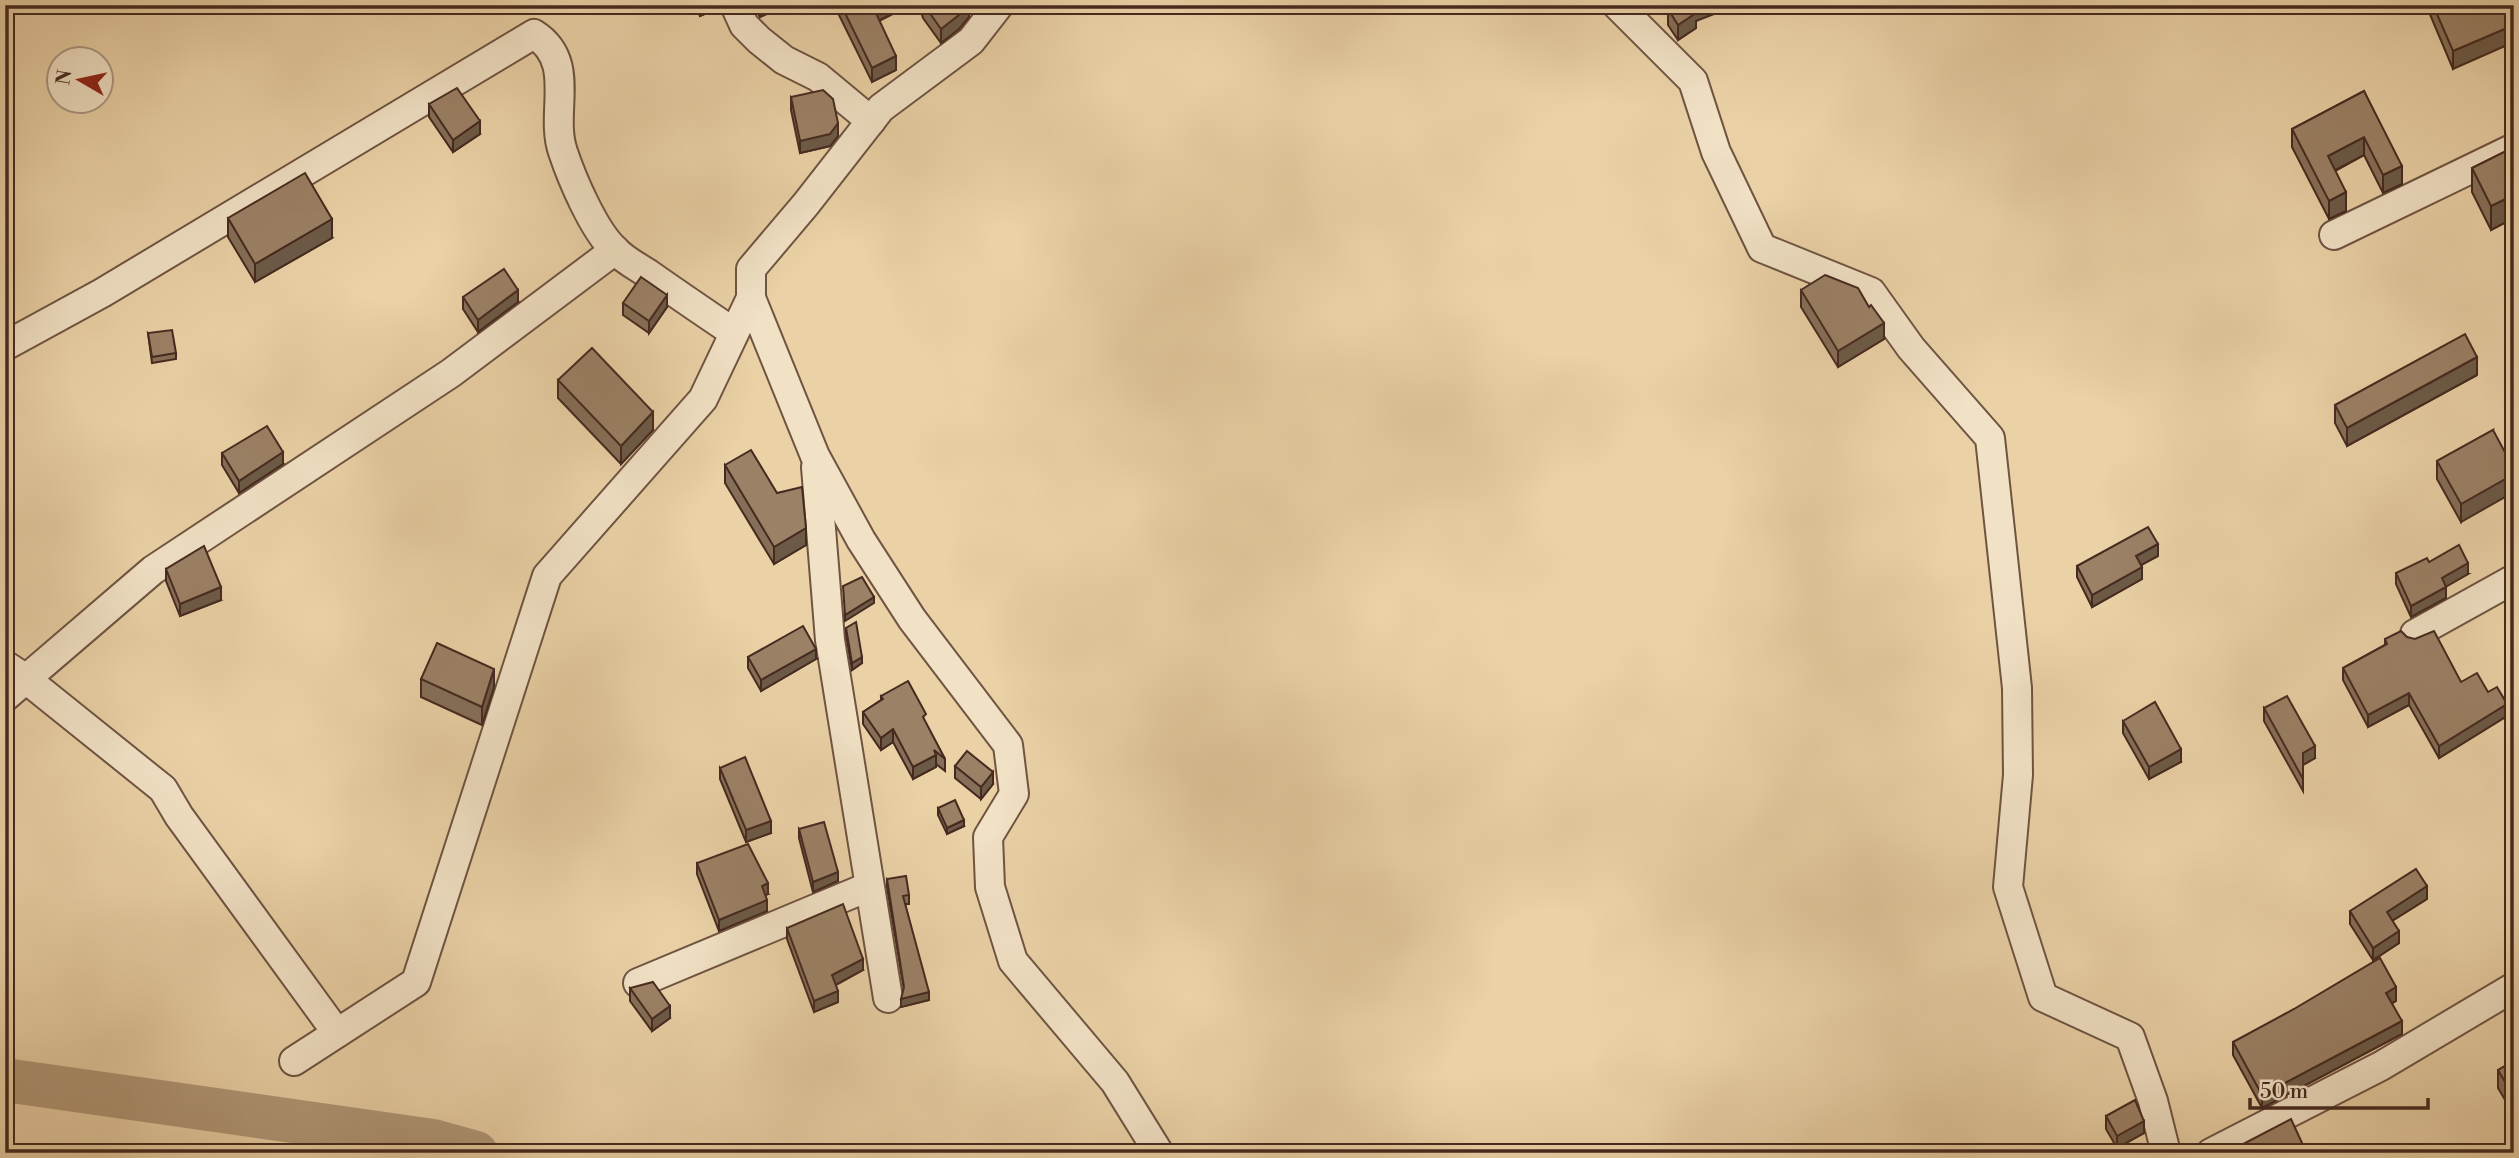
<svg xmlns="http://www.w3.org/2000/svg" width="2519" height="1158" font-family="'Libre Bodoni',serif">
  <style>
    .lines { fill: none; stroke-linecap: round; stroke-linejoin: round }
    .river { stroke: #b29878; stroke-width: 44 }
    .street-casing { stroke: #6f5442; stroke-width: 32 }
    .street { stroke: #f1e1c5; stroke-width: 28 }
    .wall { fill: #856f58; stroke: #462a20; stroke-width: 2 }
    .shaded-wall { fill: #6c5a47; stroke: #462a20; stroke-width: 2 }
    .building { fill: #9b8166; stroke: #462a20; stroke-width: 2 }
  </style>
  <rect width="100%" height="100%" fill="#ead1a6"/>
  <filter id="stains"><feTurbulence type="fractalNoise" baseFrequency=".00286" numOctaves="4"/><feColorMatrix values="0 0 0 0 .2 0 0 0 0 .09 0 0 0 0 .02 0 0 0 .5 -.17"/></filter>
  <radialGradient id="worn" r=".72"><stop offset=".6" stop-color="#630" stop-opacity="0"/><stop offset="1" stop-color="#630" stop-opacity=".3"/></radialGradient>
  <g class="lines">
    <!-- river -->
    <polyline class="river" points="5,1080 433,1141 476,1153"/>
    <defs>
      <g id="street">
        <polyline points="735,5 744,25 759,40 784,60 818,77 871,121"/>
        <polyline points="1617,5 1693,81 1716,152 1762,248 1871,292 1911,348 1990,438 2017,688 2018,775 2008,887 2043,997 2130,1037 2153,1101 2166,1153"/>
        <polyline points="2334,235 2514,148"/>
        <polyline points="751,298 815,456 861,540 912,619 1008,745 1014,794 988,837 990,887 1013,961 1115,1082 1159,1153"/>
        <path d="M5,346l97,-53 432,-259c44,28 15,78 29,118 9,27 31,79 52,98 9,10 23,17 35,25 27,19 55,38 83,57"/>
        <polyline points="816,467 830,640 888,998"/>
        <polyline points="2415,634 2514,579"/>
        <polyline points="5,665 26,679 163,789 179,816 337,1033"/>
        <polyline points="5,697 153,570 451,373 615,250"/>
        <polyline points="638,983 868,887"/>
        <polyline points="294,1061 416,982 547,576 703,399 751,298 751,269 806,204 881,108 971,41 999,5"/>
        <polyline points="2211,1153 2381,1066 2514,987"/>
      </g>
    </defs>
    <!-- street casing -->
    <use href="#street" class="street-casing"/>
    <!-- street -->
    <use href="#street" class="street"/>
  </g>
  <!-- wall -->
  <g class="wall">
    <polygon points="695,5 720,5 719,8 700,16"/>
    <polygon points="753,5 779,5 779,8 760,17"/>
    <polygon points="837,5 910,5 879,21 896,70 872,82 837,11"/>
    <polygon points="919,5 969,5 969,17 959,29 941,43 923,18"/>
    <polygon points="2426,5 2514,5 2453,69"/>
    <polygon points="1668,9 1696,21 1696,28 1678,40 1668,25"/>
    <polygon points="2364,91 2402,184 2383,193 2364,155 2335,171 2346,211 2329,219 2292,147 2292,129"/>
    <polygon points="791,97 838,136 830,146 800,153 791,110"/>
    <polygon points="429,104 480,134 453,152 429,117"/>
    <polygon points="2514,147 2514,218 2491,230 2472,192 2472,168"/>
    <polygon points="228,218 332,238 255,282 228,237"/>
    <polygon points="1801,290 1884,339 1838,367 1801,307"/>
    <polygon points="463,297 518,302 478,332 463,309"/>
    <polygon points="623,303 667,307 649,333 623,315"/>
    <polygon points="148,333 176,353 176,359 152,363"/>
    <polygon points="2477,375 2347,446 2335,423 2335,405"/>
    <polygon points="558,380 653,430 621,464 558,398"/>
    <polygon points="2493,430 2461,522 2437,479 2437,461"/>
    <polygon points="222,453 283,464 239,493 222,465"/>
    <polygon points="725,465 806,545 774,564 725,483"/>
    <polygon points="2158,556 2140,565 2142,579 2092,607 2077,577 2077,566"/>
    <polygon points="166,569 221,600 180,616 166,581"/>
    <polygon points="2396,573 2468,574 2446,586 2446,598 2411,617 2396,584"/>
    <polygon points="846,628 862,663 852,670 846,634"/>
    <polygon points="2407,637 2461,682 2488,692 2507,716 2439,758 2409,705 2368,727 2343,680 2343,668 2385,645 2385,639"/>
    <polygon points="748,657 816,659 761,691 748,668"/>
    <polygon points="421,679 494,687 482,725 421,697"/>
    <polygon points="881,696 926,724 945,759 945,771 936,764 936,767 913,779 893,742 881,750 863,724 863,712 881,700"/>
    <polygon points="2264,708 2315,758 2303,765 2303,791 2264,721"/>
    <polygon points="2123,721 2181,762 2149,779 2123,733"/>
    <polygon points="955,766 993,784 981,799 955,778"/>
    <polygon points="720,768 771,833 746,842 720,779"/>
    <polygon points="938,808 964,826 947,834 938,815"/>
    <polygon points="2514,809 2514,841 2507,830 2507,813"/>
    <polygon points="799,829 838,881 813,892 799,838"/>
    <polygon points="697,863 768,894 765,895 767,911 719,931 697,874"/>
    <polygon points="887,879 909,895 909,904 905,904 929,1000 901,1007 904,990 887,887"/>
    <polygon points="2427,899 2392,921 2399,943 2373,960 2350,924 2350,911"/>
    <polygon points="787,928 863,970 836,985 838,1002 814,1012 787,939"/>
    <polygon points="630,988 670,1018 652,1031 630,1001"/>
    <polygon points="2396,1001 2392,1003 2402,1034 2262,1108 2233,1055 2233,1042"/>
    <polygon points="2514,1061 2514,1115 2498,1088 2498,1070"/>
    <polygon points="2106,1116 2144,1133 2117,1148 2106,1129"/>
  </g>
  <!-- shaded-wall -->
  <g class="shaded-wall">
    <polygon points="700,5 720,5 719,8 700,16"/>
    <polygon points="772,5 779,5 779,8 760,17 760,11"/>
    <polygon points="882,5 910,5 874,23 874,9"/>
    <polygon points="967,5 969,5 969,17 959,29 941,43 941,29"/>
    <polygon points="1697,5 1737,5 1696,21 1696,28 1678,40 1678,25 1692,7"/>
    <polygon points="2514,25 2514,42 2453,69 2453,51"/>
    <polygon points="896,56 896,70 872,82 872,68"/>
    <polygon points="480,121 480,134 453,152 453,140"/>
    <polygon points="838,123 838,136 830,146 800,153 800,141"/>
    <polygon points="2364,137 2364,155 2328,174 2328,156"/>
    <polygon points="2402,166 2402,184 2383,193 2383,175"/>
    <polygon points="2346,192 2346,211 2329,219 2329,201"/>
    <polygon points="2514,195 2514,218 2491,230 2491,206"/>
    <polygon points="332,219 332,238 255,282 255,264"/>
    <polygon points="518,290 518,302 478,332 478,320"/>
    <polygon points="667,295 667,307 649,333 649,321"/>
    <polygon points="1884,323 1884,339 1838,367 1838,351"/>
    <polygon points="2477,357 2477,375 2347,446 2347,428"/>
    <polygon points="653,412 653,430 621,464 621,446"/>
    <polygon points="283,452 283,464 239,493 239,481"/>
    <polygon points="2514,474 2514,492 2461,522 2461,504"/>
    <polygon points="806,528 806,545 774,564 774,547"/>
    <polygon points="2158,544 2158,556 2136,568 2136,556"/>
    <polygon points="2468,563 2468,574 2442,589 2442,578"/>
    <polygon points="2142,567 2142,579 2092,607 2092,595"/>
    <polygon points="221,587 221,600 180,616 180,604"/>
    <polygon points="2446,587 2446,598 2411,617 2411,606"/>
    <polygon points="874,597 874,603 845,621 845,615"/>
    <polygon points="816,649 816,659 761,691 761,680"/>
    <polygon points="862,657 862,663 852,670 852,663"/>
    <polygon points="494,669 494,687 482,725 482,707"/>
    <polygon points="2409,693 2409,705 2368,727 2368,715"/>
    <polygon points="2507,704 2507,716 2439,758 2439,746"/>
    <polygon points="893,729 893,742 881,750 881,738"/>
    <polygon points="2315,746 2315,758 2303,765 2303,753"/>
    <polygon points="2181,749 2181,762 2149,779 2149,767"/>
    <polygon points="936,755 936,767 913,779 913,767"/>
    <polygon points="993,772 993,784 981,799 981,787"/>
    <polygon points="964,820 964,826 947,834 947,828"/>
    <polygon points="771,821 771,833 746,842 746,830"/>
    <polygon points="838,872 838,881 813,892 813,882"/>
    <polygon points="768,883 768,894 762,897 762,886"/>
    <polygon points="2427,886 2427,899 2387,924 2387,912"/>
    <polygon points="767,900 767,911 719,931 719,920"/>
    <polygon points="2399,931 2399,943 2373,960 2373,948"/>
    <polygon points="863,959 863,970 832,987 832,975"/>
    <polygon points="2396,987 2396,1001 2386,1006 2386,993"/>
    <polygon points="838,991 838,1002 814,1012 814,1001"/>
    <polygon points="929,992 929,1000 901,1007 901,999"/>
    <polygon points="670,1006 670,1018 652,1031 652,1019"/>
    <polygon points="2402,1021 2402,1034 2262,1108 2262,1095"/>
    <polygon points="2144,1121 2144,1133 2117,1148 2117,1136"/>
    <polygon points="2303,1145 2303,1153 2286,1153"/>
  </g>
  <!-- building -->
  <g class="building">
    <polygon points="757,5 772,5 760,11"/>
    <polygon points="841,5 882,5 874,9 896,56 872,68"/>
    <polygon points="924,5 967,5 959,15 941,29"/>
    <polygon points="1674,5 1697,5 1692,7 1696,13 1678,25 1668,9"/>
    <polygon points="2433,5 2514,5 2514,25 2453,51"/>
    <polygon points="457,88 480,121 453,140 429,104"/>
    <polygon points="823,90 833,99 838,123 830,134 800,141 791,97"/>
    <polygon points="2364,91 2402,166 2383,175 2364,137 2328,156 2346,192 2329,201 2292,129"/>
    <polygon points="2514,147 2514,195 2491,206 2472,168"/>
    <polygon points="305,173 332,219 255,264 228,218"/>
    <polygon points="504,269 518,290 478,320 463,297"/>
    <polygon points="1825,275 1858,288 1869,307 1871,305 1884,323 1838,351 1801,290"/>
    <polygon points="641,277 667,295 649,321 623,303"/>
    <polygon points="172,330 176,353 152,357 148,333"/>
    <polygon points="2465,334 2477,357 2347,428 2335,405"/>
    <polygon points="592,348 653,412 621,446 558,380"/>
    <polygon points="267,426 283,452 239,481 222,453"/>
    <polygon points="2493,430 2514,469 2514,474 2461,504 2437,461"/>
    <polygon points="751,450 777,493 802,487 806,528 774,547 725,465"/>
    <polygon points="2148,527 2158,544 2136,556 2142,567 2092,595 2077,566"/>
    <polygon points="2459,545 2468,563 2442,578 2446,587 2411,606 2396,573 2427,558 2429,562"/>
    <polygon points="204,546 221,587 180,604 166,569"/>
    <polygon points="862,577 874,597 845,615 843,586"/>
    <polygon points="856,622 862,657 852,663 846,628"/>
    <polygon points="803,626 816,649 761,680 748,657"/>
    <polygon points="2401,631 2407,637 2415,639 2434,631 2461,682 2477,673 2488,692 2497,687 2507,704 2439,746 2409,693 2368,715 2343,668 2387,644 2385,639"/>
    <polygon points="437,643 494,669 482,707 421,679"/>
    <polygon points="908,681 926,714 923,717 945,759 934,750 936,755 913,767 893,729 881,738 863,712 883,699 881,696"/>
    <polygon points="2287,696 2315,746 2303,753 2303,779 2264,708"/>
    <polygon points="2155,702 2181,749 2149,767 2123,721"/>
    <polygon points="967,751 993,772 981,787 955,766"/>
    <polygon points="745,757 771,821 746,830 720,768"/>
    <polygon points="955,800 964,820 947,828 938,808"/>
    <polygon points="2514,809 2514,824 2507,813"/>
    <polygon points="824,822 838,872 813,882 799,829"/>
    <polygon points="748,844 768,883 762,886 767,900 719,920 697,863"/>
    <polygon points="2416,869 2427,886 2387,912 2399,931 2373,948 2350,911"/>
    <polygon points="906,876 909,895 903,896 929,992 901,999 904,987 887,879"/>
    <polygon points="843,904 863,959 832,975 838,991 814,1001 787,928"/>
    <polygon points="2380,958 2396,987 2386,993 2402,1021 2262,1095 2233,1042 2294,1009"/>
    <polygon points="653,982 670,1006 652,1019 630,988"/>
    <polygon points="2514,1061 2514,1097 2498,1070"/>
    <polygon points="2135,1100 2144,1121 2117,1136 2106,1116"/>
    <polygon points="2291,1119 2303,1145 2286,1153 2226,1153"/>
  </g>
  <!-- margin -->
  <rect width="2519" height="1158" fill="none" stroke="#ead1a6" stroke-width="28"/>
  <rect x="7" y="7" width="2505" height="1144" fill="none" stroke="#462a20" stroke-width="3.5"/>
  <rect x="14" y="14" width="2491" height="1130" fill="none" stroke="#462a20" stroke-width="2"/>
  <!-- north arrow -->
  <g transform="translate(80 80) rotate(279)"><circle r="33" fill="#f1e1c5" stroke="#ad9883" stroke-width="2"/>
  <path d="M0-5L12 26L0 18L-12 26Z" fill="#8f2418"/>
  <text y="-10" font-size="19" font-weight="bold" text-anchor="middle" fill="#462a20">N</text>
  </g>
  <!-- scale -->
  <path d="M2250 1098v10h178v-10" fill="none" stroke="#462a20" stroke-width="3.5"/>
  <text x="2260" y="1098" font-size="21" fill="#462a20" stroke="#f1e1c5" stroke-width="5" paint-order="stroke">50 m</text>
  <rect width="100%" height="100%" filter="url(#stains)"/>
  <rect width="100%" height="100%" fill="url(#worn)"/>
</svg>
